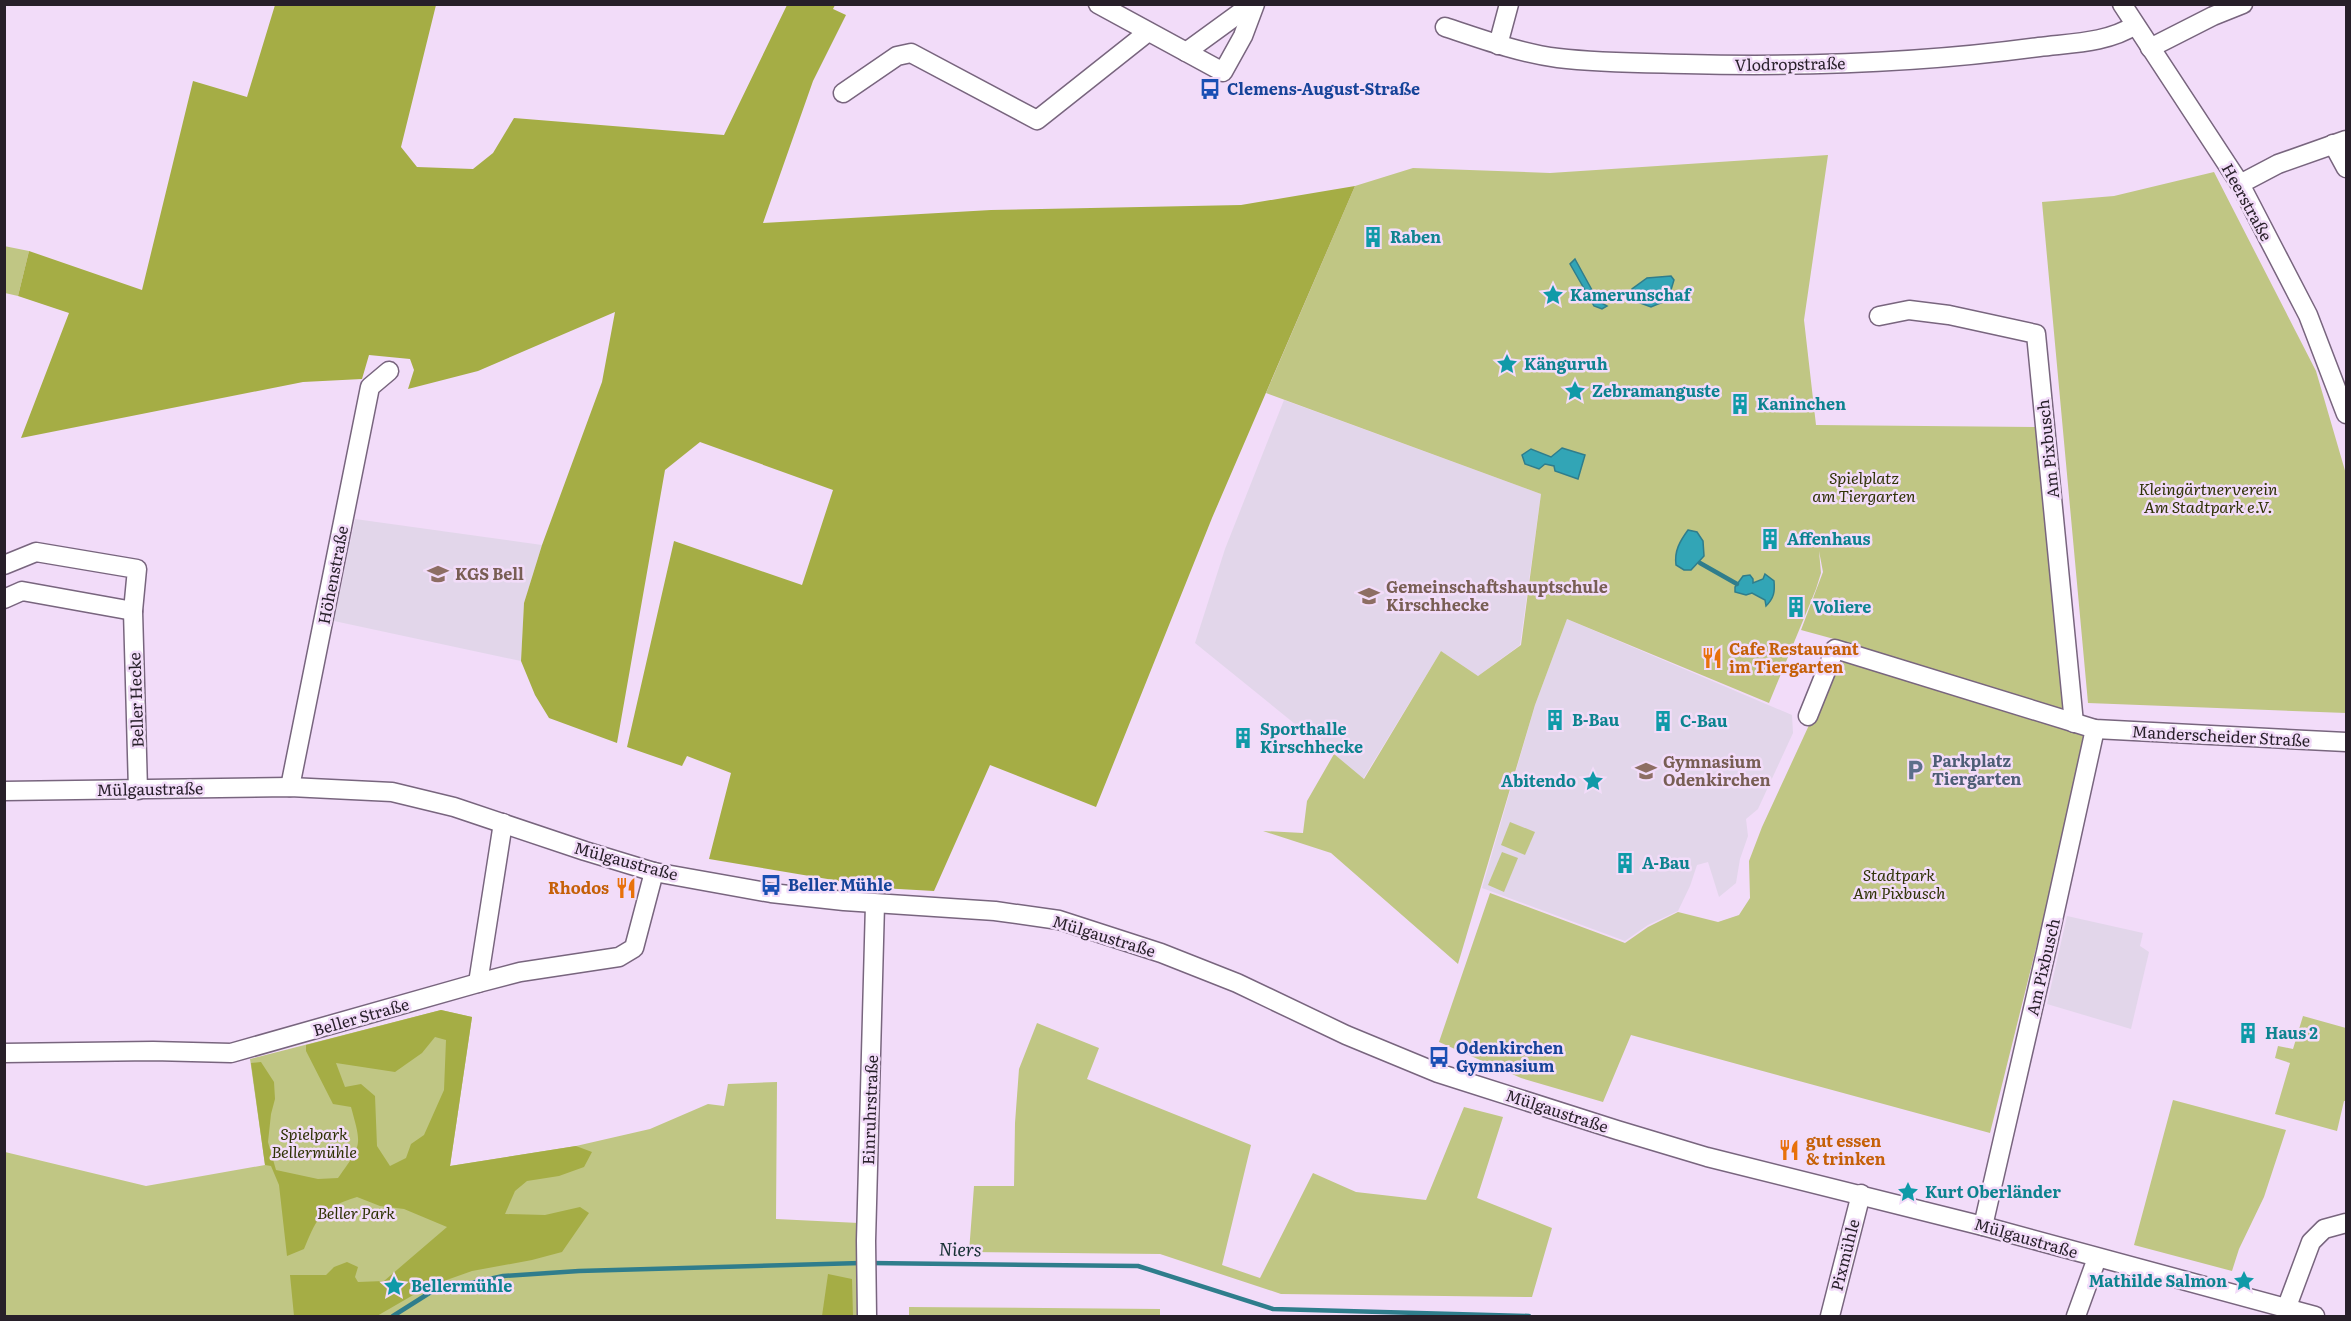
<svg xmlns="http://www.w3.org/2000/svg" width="2351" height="1321" font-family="Literata,serif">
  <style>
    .education { fill: #e2d6ea }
    .green { fill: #c0c684 }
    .forest { fill: #a5ad45; fill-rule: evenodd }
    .water { fill: #32a5b6; stroke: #2f7d8c; stroke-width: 1.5 }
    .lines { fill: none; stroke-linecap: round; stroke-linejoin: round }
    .stream { stroke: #2f7d8c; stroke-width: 4.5 }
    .minor-casing { stroke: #78657e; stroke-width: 21 }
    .minor { stroke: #fff; stroke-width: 18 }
    .labels { text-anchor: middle; stroke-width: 5; stroke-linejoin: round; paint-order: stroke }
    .street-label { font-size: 16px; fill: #271f29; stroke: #f2dcf9 }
    .transit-label { font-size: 16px; font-weight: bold; fill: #164399; stroke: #f2dcf9; text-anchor: start }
    .culture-label { font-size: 16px; font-weight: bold; fill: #0d838f; stroke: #f2dcf9; text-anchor: start }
    .park-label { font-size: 16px; font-style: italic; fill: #2f3205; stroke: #f2dcf9 }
    .education-label { font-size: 16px; font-weight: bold; fill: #785e54; stroke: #f2dcf9; text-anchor: start }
    .food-label { font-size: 16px; font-weight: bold; fill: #c56008; stroke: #f2dcf9; text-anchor: start }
    .service-label { font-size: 16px; font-weight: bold; fill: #4e5e75; stroke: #f2dcf9; text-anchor: start }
    .water-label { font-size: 18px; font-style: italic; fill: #183135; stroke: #f2dcf9 }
  </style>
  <rect width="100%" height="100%" fill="#f2dcf9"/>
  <!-- education -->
  <g class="education">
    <polygon points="1284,400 1541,494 1520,645 1478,676 1441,651 1363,779 1195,643 1225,549"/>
    <polygon points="355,519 542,545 524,603 521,661 334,621"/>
    <polygon points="1567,619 1792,715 1793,733 1758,809 1746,819 1748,836 1740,859 1736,883 1719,897 1708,862 1697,865 1690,886 1678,911 1648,925 1625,941 1482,888 1535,705"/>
    <polygon points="2067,916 2143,933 2140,946 2149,952 2131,1029 2047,1004"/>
  </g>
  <!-- green -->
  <g class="green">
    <polygon points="1828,155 1804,320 1816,425 2038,427 2065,706 2091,727 1990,1133 1631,1035 1603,1102 1521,1078 1439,1042 1490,893 1625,943 1648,927 1678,912 1718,922 1739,915 1750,898 1749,861 1762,827 1822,697 1834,639 1801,630 1823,572 1819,551 1821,573 1816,589 1769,703 1567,619 1535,705 1458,964 1331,853 1263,831 1303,833 1307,801 1334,754 1364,779 1441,651 1478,676 1521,645 1541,494 1266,393 1355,186 1413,168 1550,173"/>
    <polygon points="2214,172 2316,371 2346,474 2346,713 2088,703 2042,202 2114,196"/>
    <polygon points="4,246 29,251 18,296 5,293"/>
    <polygon points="1510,822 1535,832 1525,855 1501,845"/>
    <polygon points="1502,852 1518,858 1504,892 1488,885"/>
    <polygon points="441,1010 472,1017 450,1166 576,1146 650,1129 708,1104 724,1106 728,1084 777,1082 776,1219 859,1223 860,1316 5,1316 5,1152 146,1186 265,1165 250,1059"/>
    <polygon points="2303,1016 2346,1028 2346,1101 2344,1101 2337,1131 2275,1114 2290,1063 2275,1058 2278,1046 2293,1049"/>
    <polygon points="1037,1023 1099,1048 1087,1079 1251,1145 1222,1265 1260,1278 1313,1173 1356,1192 1426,1200 1464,1107 1503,1117 1477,1198 1552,1228 1532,1297 1281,1294 1160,1254 969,1252 974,1186 1014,1186 1015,1123 1019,1069"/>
    <polygon points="2173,1100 2286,1130 2264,1197 2239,1249 2232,1271 2134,1245"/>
    <polygon points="909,1307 1160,1309 1160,1316 909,1316"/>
  </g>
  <!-- forest -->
  <g class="forest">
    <polygon points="835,5 833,9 846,15 813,81 763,223 991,210 1241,205 1355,186 1212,518 1096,807 990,765 934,891 881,888 709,859 731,773 687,756 682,766 627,747 674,541 802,585 833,490 700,442 665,470 617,743 549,718 535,695 521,661 524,603 542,545 602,382 615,312 478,371 408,389 414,370 410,359 369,355 362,379 303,382 21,438 69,313 18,296 29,251 142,290 193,81 247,97 275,5 436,5 401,147 417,167 473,169 493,153 514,118 724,135 787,5"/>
    <path d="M441,1010l31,7 -22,149 126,-20 16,6 -8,15 -25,9 -32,5 -12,10 -10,23 40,1 35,-8 9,6 -27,39 -30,8 -60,11 -45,16 -50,29h-83l-4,-41h36l8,-8 13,-5 11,5 -3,10 3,5 26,-1 63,-54 -43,-18 -24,-3 -23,-9c-35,11 -39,18 -53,52l-17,7 -8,-71 -8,-19 -6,-1 -14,-102 10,-1 13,20 1,17 -4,15 -3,28 8,28 42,9 20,-1c24,-34 24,-31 13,-71l-18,-3 -27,-53v-6zM435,1037l11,3 -2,50 -20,45 -13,9 -5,14 -16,8 -13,-20 -2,-50 -14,-12 -16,3 -9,-24 59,9 27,-19z"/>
    <polygon points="828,1274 852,1279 853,1316 822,1316"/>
  </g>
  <!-- water -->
  <g class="water">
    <polygon points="1575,259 1598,301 1607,306 1602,309 1594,306 1570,264"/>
    <polygon points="1671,276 1674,280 1668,300 1651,307 1632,300 1632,289 1647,278"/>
    <polygon points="1562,448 1585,455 1578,479 1555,471 1554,466 1545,464 1539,469 1525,464 1522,455 1531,449 1551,457"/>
    <path d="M1688,530l9,2 6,9 1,15 -13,14h-7l-8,-5c-2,-14 4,-24 12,-35z"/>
    <path d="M1765,574l9,7c1,11 0,17 -8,25l-1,-6 -13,-7 -6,2 -11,-3v-5l8,-11 7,-1 3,4v4l10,-4z"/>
  </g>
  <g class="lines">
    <!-- stream -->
    <g class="stream">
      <polyline points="1700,563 1737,584"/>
      <polyline points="869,1263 1138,1266 1273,1309 1529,1316"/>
      <polyline points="393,1316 431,1292 503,1276 579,1271 861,1263"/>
    </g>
    <defs>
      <g id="minor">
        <polyline points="1098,4 1223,72 1243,36 1255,4"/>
        <polyline points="2122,4 2240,184 2308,315 2346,414"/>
        <path d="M1445,27c36,12 75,26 113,31 42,5 85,5 127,6 118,3 237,-1 354,-17 31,-4 69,-4 96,-22"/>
        <polyline points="1498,45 1509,4"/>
        <polyline points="2150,48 2213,16 2243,4"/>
        <polyline points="1186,52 1252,4"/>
        <polyline points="843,93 897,56 911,53 1037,120 1148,32"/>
        <polyline points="2333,144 2346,168"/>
        <polyline points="2240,184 2278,164 2346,140"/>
        <polyline points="1879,316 1909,310 1949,315 2036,334 2074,723"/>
        <polyline points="4,565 36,552 137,569 133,611 138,790"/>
        <polyline points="4,599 22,591 133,611"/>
        <polyline points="1808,716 1835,649 2095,729 2346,742"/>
        <polyline points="290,787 370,387 389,371"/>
        <polyline points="4,791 290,787 392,792 454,807 585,851 654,872 771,893 844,901 995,911 1059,920 1161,953 1237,983 1346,1035 1438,1073 1617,1130 1707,1157 1983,1226 2315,1316"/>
        <polyline points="478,983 503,823"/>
        <polyline points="4,1053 153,1051 231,1053 478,983 520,972 619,957 634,948 654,872"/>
        <polyline points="1983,1226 2046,952 2095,729"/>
        <polyline points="2286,1309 2311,1242 2324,1229 2346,1223"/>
        <polyline points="867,1316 866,1241 875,904"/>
        <polyline points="1830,1316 1861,1194"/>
        <polyline points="2076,1316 2097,1258"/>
      </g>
    </defs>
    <!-- minor casing -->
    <use href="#minor" class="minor-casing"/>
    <!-- minor -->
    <use href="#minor" class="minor"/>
  </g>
  <!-- icons -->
  <defs>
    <symbol id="bus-bare" viewBox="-9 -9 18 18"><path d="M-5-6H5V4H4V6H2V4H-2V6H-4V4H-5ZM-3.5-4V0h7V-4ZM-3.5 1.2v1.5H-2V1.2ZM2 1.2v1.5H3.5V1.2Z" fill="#1a4fb4" stroke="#f2dcf9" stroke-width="2.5" paint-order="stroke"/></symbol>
    <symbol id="building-bare" viewBox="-9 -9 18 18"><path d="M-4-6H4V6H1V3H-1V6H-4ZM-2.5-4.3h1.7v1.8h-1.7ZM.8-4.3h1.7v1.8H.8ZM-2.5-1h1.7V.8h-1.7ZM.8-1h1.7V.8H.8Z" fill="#0f9aa8" stroke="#f2dcf9" stroke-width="2.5" paint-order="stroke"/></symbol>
    <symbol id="sight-bare" viewBox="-9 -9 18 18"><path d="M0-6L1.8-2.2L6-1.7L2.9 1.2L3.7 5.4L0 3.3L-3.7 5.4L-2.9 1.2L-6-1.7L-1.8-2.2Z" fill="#0f9aa8" stroke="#f2dcf9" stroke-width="2.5" paint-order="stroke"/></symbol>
    <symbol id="school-bare" viewBox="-9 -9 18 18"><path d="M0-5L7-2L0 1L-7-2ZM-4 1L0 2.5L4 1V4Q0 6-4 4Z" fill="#8d6e63" stroke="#f2dcf9" stroke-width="2.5" paint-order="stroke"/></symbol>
    <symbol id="restaurant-bare" viewBox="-9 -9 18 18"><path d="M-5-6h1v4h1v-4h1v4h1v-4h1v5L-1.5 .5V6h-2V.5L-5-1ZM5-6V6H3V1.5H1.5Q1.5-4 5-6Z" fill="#e8710a" stroke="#f2dcf9" stroke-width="2.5" paint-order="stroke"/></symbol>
    <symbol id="parking-bare" viewBox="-9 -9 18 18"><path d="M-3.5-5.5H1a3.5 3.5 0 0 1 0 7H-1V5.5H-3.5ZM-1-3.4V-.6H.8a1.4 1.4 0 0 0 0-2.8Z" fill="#5c6f8a" stroke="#f2dcf9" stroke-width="2.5" paint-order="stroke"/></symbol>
  </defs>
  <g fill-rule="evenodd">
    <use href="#bus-bare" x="1195" y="74" width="30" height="30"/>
    <use href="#building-bare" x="1358" y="222" width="30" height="30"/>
    <use href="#sight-bare" x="1538" y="280" width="30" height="30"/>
    <use href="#sight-bare" x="1492" y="349" width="30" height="30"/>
    <use href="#sight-bare" x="1560" y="376" width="30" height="30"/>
    <use href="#building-bare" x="1725" y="389" width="30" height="30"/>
    <use href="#building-bare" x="1755" y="524" width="30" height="30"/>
    <use href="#school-bare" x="423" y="559" width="30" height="30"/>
    <use href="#school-bare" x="1354" y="581" width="30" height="30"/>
    <use href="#building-bare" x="1781" y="592" width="30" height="30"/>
    <use href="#restaurant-bare" x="1697" y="643" width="30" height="30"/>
    <use href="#building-bare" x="1540" y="705" width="30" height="30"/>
    <use href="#building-bare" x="1648" y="706" width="30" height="30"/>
    <use href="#building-bare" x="1228" y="723" width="30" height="30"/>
    <use href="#parking-bare" x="1900" y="755" width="30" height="30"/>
    <use href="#school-bare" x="1631" y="756" width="30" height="30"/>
    <use href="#sight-bare" x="1578" y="766" width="30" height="30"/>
    <use href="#building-bare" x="1610" y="848" width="30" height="30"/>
    <use href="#bus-bare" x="756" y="870" width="30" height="30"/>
    <use href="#restaurant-bare" x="611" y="873" width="30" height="30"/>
    <use href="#building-bare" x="2233" y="1018" width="30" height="30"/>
    <use href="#bus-bare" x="1424" y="1042" width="30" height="30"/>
    <use href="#restaurant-bare" x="1774" y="1135" width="30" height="30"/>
    <use href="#sight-bare" x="1893" y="1177" width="30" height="30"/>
    <use href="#sight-bare" x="2229" y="1266" width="30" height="30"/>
    <use href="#sight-bare" x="379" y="1271" width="30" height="30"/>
  </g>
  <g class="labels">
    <!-- street labels -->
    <g class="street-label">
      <text transform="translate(1790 64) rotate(-1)" y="6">Vlodropstraße</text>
      <text transform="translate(2247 202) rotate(61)" y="6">Heerstraße</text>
      <text transform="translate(2048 449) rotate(-96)" y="6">Am Pixbusch</text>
      <text transform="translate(333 575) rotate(-79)" y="6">Höhenstraße</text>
      <text transform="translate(136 700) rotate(-92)" y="6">Beller Hecke</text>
      <text transform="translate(2221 736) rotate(3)" y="6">Manderscheider Straße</text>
      <text transform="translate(150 789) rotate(-1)" y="6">Mülgaustraße</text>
      <text transform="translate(626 861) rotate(15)" y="6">Mülgaustraße</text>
      <text transform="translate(1104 936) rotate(17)" y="6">Mülgaustraße</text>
      <text transform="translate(2043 967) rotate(-77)" y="6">Am Pixbusch</text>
      <text transform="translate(361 1017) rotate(-16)" y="6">Beller Straße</text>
      <text transform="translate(870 1110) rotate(-88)" y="6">Einruhrstraße</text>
      <text transform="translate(1557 1111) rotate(18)" y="6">Mülgaustraße</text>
      <text transform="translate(2026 1238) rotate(16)" y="6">Mülgaustraße</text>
      <text transform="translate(1845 1255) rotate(-76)" y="6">Pixmühle</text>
    </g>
    <!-- transit labels -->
    <g class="transit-label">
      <text x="1227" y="95">Clemens-August-Straße</text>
      <text x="788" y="891">Beller Mühle</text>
      <text x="1456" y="1054">Odenkirchen<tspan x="1456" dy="18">Gymnasium</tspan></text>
    </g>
    <!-- culture labels -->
    <g class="culture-label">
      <text x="1390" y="243">Raben</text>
      <text x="1570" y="301">Kamerunschaf</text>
      <text x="1524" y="370">Känguruh</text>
      <text x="1592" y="397">Zebramanguste</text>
      <text x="1757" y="410">Kaninchen</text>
      <text x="1787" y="545">Affenhaus</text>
      <text x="1813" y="613">Voliere</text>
      <text x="1572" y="726">B-Bau</text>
      <text x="1680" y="727">C-Bau</text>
      <text x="1260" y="735">Sporthalle<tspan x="1260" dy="18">Kirschhecke</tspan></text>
      <text x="1576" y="787" text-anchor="end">Abitendo</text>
      <text x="1642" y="869">A-Bau</text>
      <text x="2265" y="1039">Haus 2</text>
      <text x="1925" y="1198">Kurt Oberländer</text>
      <text x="2227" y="1287" text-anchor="end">Mathilde Salmon</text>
      <text x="411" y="1292">Bellermühle</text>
    </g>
    <!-- park labels -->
    <g class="park-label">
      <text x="1864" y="484">Spielplatz<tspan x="1864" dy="18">am Tiergarten</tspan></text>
      <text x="2208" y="495">Kleingärtnerverein<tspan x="2208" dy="18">Am Stadtpark e.V.</tspan></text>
      <text x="1899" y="881">Stadtpark<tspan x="1899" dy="18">Am Pixbusch</tspan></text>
      <text x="314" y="1140">Spielpark<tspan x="314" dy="18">Bellermühle</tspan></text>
      <text x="356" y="1219">Beller Park</text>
    </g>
    <!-- education labels -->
    <g class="education-label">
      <text x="455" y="580">KGS Bell</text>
      <text x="1386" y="593">Gemeinschaftshauptschule<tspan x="1386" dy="18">Kirschhecke</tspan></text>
      <text x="1663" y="768">Gymnasium<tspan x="1663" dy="18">Odenkirchen</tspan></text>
    </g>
    <!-- food labels -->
    <g class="food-label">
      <text x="1729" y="655">Cafe Restaurant<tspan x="1729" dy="18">im Tiergarten</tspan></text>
      <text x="609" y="894" text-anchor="end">Rhodos</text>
      <text x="1806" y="1147">gut essen<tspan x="1806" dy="18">&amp; trinken</tspan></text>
    </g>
    <!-- service labels -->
    <g class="service-label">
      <text x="1932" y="767">Parkplatz<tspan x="1932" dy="18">Tiergarten</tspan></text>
    </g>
    <!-- water labels -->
    <g class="water-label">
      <text transform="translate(960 1250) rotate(1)" y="6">Niers</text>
    </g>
  </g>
  <!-- border -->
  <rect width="2351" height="1321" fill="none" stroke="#271f29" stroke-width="12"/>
</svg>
